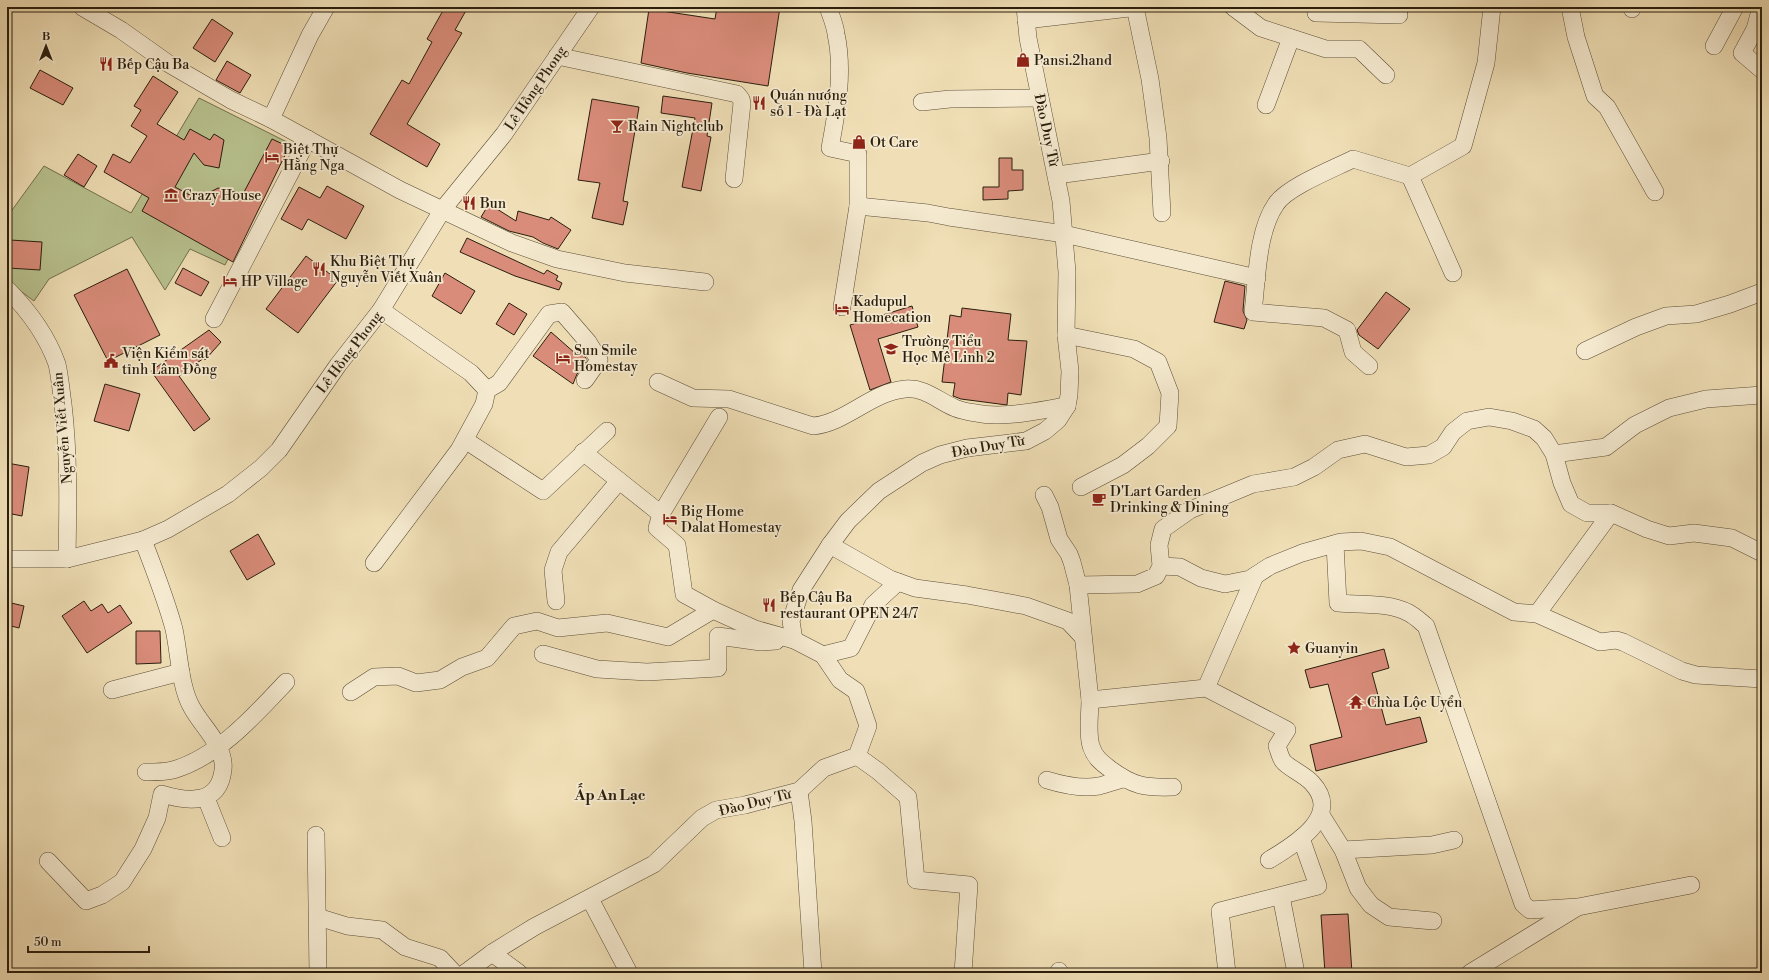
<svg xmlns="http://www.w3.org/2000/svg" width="1769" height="980" font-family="'Libre Bodoni',serif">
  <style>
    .green { fill: #b8c28f; stroke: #71704e }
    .building { fill: #d98c7a; stroke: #2a1e0d }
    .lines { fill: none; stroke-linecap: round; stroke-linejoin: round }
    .minor-casing { stroke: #5c4e37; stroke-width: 18 }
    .minor { stroke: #f5ead0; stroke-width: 17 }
    .labels { text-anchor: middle; stroke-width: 3.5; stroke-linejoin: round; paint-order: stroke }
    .poi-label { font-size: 14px; fill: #2a1e0d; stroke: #f5ead0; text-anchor: start }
    .street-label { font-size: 14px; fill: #2a1e0d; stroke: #f5ead0 }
    .neighbourhood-label { font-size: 15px; font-weight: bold; fill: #2a1e0d; stroke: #f5ead0 }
  </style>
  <rect width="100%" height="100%" fill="#f0dfb6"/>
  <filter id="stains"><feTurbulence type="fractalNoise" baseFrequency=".005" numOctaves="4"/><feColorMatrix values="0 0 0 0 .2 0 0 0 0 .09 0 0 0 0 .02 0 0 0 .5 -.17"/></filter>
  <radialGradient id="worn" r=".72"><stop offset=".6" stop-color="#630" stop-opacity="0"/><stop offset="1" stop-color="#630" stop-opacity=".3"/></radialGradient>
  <!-- green -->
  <polygon class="green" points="199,98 287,142 225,265 190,249 165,290 132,237 49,279 34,301 7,281 7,217 44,166 131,213"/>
  <!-- building -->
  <g class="building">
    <polygon points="445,7 468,7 455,30 462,33 407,124 440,144 427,167 370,134 402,80 409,84 432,42 427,39"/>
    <polygon points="717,7 780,7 768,86 687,73 641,63 649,9 715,19"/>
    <polygon points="212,19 233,33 215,62 193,48"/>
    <polygon points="227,61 251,75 240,93 216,80"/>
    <polygon points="40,70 73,88 63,105 30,88"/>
    <polygon points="153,76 178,92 157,124 184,140 190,129 210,140 214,134 224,140 219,168 204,165 194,153 175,187 197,199 218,188 243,194 272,139 289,147 233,262 142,211 149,198 104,172 113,154 130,163 147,136 131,126 141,110 134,106"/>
    <polygon points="663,96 712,103 707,136 711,137 701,191 682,187 695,118 661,113"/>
    <polygon points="592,99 639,107 623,201 628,202 623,225 592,218 600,183 578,180"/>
    <polygon points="78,154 97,166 84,187 64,175"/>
    <polygon points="999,158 1012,158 1012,170 1023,170 1023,190 1008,191 1008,199 983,200 983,187 999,187"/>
    <polygon points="327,186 364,206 346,239 308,219 302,230 281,219 299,187 320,198"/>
    <polygon points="489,204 516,221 518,211 549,220 551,217 571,230 558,249 543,243 533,237 509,231 481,217"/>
    <polygon points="467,238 544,274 547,270 558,276 556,280 562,283 559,290 515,276 460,252"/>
    <polygon points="10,240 42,242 40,270 8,268"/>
    <polygon points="306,256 338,280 298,333 266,309"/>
    <polygon points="183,268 209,282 201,296 175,283"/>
    <polygon points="127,269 160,335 108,361 74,295"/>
    <polygon points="445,273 475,291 461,314 432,296"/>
    <polygon points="1225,281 1245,286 1243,311 1247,320 1244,329 1214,322"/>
    <polygon points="1386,292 1410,309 1378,349 1359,335 1357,330"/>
    <polygon points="509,303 527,314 514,335 496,324"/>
    <polygon points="912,306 918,327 878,339 891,382 870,390 850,325"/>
    <polygon points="962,308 1011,314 1008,340 1027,341 1021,395 1008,393 1007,405 961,399 953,396 955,383 942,382 950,315 961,317"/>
    <polygon points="209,330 221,342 205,360 204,358 179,376 210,419 194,431 151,371"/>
    <polygon points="551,332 576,354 580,349 587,360 577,374 573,384 533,356"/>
    <polygon points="105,384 140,394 129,431 94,421"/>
    <polygon points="7,463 29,467 22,516 7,513"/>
    <polygon points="258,534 275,564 247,580 230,551"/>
    <polygon points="84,601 91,611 102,604 108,613 120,605 132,623 87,653 62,616"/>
    <polygon points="7,602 24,606 19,628 7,625"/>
    <polygon points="136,631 160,631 161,663 136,664"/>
    <polygon points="1384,649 1389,668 1372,673 1386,725 1420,717 1427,742 1316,771 1310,745 1342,737 1328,684 1310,688 1305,670"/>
    <polygon points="1348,914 1352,973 1325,973 1321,915"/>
  </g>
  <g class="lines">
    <defs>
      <g id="minor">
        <polyline points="82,7 121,30 169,64 231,100 271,119 400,190 512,243 557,259 625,273 705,282"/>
        <path d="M828,7c3,9 7,18 8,27 8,37 1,77 -6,114l28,6v52l-16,101"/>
        <polyline points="1135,7 1150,79 1158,138 1162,213"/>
        <polyline points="1233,7 1261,28 1326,49 1359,49 1386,75"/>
        <polyline points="1317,7 1316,13 1399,15"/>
        <polyline points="1570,7 1576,37 1595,96 1607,107 1655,192"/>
        <polyline points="1632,7 1632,9"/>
        <polyline points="1761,7 1755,29 1742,53 1762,70"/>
        <polyline points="1026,20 1138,7"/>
        <polyline points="1714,46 1735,7"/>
        <polyline points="557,56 737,94 741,99 742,103 734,179"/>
        <polyline points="922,102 950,99 1040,98"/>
        <polyline points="1266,105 1291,38"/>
        <polyline points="271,119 310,35 326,7"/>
        <polyline points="1057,175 1161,161"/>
        <polyline points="1410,176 1453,273"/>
        <polyline points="858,206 928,213 949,217 1064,234 1257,278"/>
        <path d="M7,289c21,21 40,47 50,75 3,13 4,27 6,40 6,51 5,103 4,155"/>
        <polyline points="381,310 471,373 487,390"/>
        <polyline points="214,319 308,139"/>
        <polyline points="1066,335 1134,349 1158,362 1170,393 1168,426 1148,446 1123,465 1081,487"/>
        <polyline points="1585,351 1636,327 1666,316 1696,314 1730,304 1762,292"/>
        <path d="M1369,366l-16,-14 -6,-22 -23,-12 -71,-6c4,-32 4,-81 23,-108 11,-17 57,-35 77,-45l57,17 53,-30 23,-83 6,-56"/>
        <path d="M658,382l35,16 36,1 84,27c33,-3 58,-34 92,-37 20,-2 33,12 50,19 7,3 14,4 21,5 27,6 64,-3 91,-7"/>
        <polyline points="465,440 543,491 607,431"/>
        <polyline points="583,452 661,514"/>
        <polyline points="1554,454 1606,447 1635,425 1669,408 1706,399 1762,395"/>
        <path d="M1044,495l6,12 9,32 10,15 3,8 6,23 12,115 116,-12 81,42 -10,16c2,5 3,11 6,15 4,6 22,14 29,22 31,33 -18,62 -43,77"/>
        <path d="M1335,544l3,59c22,2 51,-1 71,10 6,3 12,9 17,13l97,278 7,6 48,-3 113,-22"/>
        <polyline points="830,545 890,579 915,588 967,595 1026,606 1068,621 1083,637"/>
        <polyline points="7,559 67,559 143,540 168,529 228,494 261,468 279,450 338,365 381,310 443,209 504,134 591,7"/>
        <polyline points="374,563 459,450 484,404 487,390 499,383 549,314 562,312 588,342 599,360 585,380"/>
        <polyline points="1161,566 1180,567 1201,578 1225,584 1250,579 1270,566 1302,553 1341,542 1361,541 1390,547 1514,612 1537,614 1600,642 1616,640 1623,642 1682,671 1696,675 1762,679"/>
        <polyline points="1078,585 1137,584 1156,576 1161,566 1159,545 1163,529 1190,510 1253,484 1294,477 1314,467 1338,450 1365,444 1406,457 1429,455 1443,447 1453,432 1467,421 1489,417 1512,421 1534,429 1544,438 1554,454 1562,483 1571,504 1587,513 1611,513 1647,529 1669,536 1694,533 1732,538 1762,553"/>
        <polyline points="556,601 553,570 559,552 619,481"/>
        <polyline points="713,610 684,594 677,545 657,528 661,514 719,417"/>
        <polyline points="1537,614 1611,513"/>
        <polyline points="794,640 791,621 801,590 830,545 848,521 879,491 922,463 940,455 967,448 1026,441 1045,431 1058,420 1067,406 1069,395 1070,371 1066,335 1067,272 1061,201 1028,38 1025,7"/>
        <polyline points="543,654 597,669 647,672 718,668 718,636 761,642 776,641"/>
        <polyline points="823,655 851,648 873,605 898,582"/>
        <polyline points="1206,688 1255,576"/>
        <polyline points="112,690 181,672"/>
        <polyline points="351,692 374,677 398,676 416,683 440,680 462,667 487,658 514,626 537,621 558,628 607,623 668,637 713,610 755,629 794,640 823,655 840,680 856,691 868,726 857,756 824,768 799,791 745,805 716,810 702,818 654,864 534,927 492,953 465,973"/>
        <path d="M1090,700c0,15 -3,32 1,46 4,12 10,16 19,23 23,17 35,19 63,18"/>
        <polyline points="857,756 878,771 908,797 916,880 969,885 963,973"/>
        <path d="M146,772c8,0 19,0 27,-2 45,-13 82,-55 113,-88"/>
        <path d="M1047,780c16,5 34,9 52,6 8,-2 16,-5 24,-7"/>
        <polyline points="799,791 803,821 813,973"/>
        <polyline points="206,798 222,838"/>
        <polyline points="1321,815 1343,850 1358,888 1371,905 1389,917 1433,921"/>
        <polyline points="316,835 318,973"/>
        <polyline points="1343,850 1432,845 1454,840"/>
        <path d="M48,861l38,40 16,-6 20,-13 21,-33 14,-31 5,-24c26,8 57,11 61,-24 3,-24 -22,-44 -32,-64 -11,-20 -12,-54 -17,-77 -8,-30 -20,-60 -31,-89"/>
        <polyline points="1281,896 1295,968"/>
        <polyline points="590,899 629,973"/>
        <polyline points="318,917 347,926 382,930 405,947 440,958 454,973"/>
        <polyline points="492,953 519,973"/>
        <polyline points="1059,971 1059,973"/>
        <polyline points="1227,973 1220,911 1318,886 1301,838"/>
        <polyline points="1470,973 1576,908"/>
      </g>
    </defs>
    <!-- minor casing -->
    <use href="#minor" class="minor-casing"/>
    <!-- minor -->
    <use href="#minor" class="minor"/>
  </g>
  <!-- icons -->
  <defs>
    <symbol id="shop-bare" viewBox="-9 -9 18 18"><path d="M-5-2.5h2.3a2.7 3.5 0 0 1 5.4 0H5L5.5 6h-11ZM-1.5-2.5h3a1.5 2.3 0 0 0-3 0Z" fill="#8f2418" stroke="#f5ead0" stroke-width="2.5" paint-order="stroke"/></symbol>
    <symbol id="restaurant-bare" viewBox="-9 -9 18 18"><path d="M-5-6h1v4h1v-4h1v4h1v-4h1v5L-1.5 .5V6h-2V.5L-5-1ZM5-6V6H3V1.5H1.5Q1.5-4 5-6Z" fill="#8f2418" stroke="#f5ead0" stroke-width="2.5" paint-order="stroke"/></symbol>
    <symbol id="bar-bare" viewBox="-9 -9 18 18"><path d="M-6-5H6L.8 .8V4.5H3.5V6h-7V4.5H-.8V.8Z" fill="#8f2418" stroke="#f5ead0" stroke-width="2.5" paint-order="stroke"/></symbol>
    <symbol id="hotel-bare" viewBox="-9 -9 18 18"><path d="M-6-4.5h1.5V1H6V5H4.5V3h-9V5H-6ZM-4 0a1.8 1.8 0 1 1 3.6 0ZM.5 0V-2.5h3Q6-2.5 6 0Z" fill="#8f2418" stroke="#f5ead0" stroke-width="2.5" paint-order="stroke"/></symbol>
    <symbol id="museum-bare" viewBox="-9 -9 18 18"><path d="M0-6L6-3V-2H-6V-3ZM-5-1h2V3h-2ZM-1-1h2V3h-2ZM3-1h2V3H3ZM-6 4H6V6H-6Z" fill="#8f2418" stroke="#f5ead0" stroke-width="2.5" paint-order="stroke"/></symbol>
    <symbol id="school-bare" viewBox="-9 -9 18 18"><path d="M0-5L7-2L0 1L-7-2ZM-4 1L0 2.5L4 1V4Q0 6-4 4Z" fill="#8f2418" stroke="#f5ead0" stroke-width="2.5" paint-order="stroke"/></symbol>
    <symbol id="civic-bare" viewBox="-9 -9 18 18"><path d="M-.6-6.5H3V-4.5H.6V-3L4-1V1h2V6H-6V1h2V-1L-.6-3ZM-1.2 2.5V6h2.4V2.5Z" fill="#8f2418" stroke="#f5ead0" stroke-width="2.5" paint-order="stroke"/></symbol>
    <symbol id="cafe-bare" viewBox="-9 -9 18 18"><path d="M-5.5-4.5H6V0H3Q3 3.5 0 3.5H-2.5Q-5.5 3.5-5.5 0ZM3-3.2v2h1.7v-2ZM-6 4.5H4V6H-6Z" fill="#8f2418" stroke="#f5ead0" stroke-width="2.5" paint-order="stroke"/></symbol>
    <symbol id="sight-bare" viewBox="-9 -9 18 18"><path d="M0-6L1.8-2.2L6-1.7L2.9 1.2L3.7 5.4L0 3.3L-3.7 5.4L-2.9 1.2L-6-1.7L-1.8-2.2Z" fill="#8f2418" stroke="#f5ead0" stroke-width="2.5" paint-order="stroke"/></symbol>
    <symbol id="temple-bare" viewBox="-9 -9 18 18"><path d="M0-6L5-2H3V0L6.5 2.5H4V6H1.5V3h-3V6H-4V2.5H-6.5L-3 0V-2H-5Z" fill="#8f2418" stroke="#f5ead0" stroke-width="2.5" paint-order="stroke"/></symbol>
  </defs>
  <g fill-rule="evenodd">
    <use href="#shop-bare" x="1013" y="50" width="20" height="20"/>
    <use href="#restaurant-bare" x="96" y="54" width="20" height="20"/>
    <use href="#restaurant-bare" x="749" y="93" width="20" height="20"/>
    <use href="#bar-bare" x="607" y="116" width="20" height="20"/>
    <use href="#shop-bare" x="849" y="132" width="20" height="20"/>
    <use href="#hotel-bare" x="262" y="147" width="20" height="20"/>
    <use href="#museum-bare" x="161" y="185" width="20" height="20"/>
    <use href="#restaurant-bare" x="459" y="193" width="20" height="20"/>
    <use href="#restaurant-bare" x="309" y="259" width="20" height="20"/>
    <use href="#hotel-bare" x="220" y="271" width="20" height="20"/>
    <use href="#hotel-bare" x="832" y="299" width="20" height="20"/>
    <use href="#school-bare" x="881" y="339" width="20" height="20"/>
    <use href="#hotel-bare" x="553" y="348" width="20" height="20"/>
    <use href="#civic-bare" x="101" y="351" width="20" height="20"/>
    <use href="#cafe-bare" x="1089" y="489" width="20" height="20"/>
    <use href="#hotel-bare" x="660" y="509" width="20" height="20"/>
    <use href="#restaurant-bare" x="759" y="595" width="20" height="20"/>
    <use href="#sight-bare" x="1284" y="638" width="20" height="20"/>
    <use href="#temple-bare" x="1346" y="692" width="20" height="20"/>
  </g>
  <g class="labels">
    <!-- poi labels -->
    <g class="poi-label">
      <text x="1034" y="65">Pansi.2hand</text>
      <text x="117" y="69">Bếp Cậu Ba</text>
      <text x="770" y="100">Quán nướng<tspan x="770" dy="16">số 1 - Đà Lạt</tspan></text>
      <text x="628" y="131">Rain Nightclub</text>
      <text x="870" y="147">Ot Care</text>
      <text x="283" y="154">Biệt Thự<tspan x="283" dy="16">Hằng Nga</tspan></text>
      <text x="182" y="200">Crazy House</text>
      <text x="480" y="208">Bun</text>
      <text x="330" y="266">Khu Biệt Thự<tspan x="330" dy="16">Nguyễn Viết Xuân</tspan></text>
      <text x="241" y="286">HP Village</text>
      <text x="853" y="306">Kadupul<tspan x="853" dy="16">Homecation</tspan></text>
      <text x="902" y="346">Trường Tiểu<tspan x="902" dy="16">Học Mê Linh 2</tspan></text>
      <text x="574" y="355">Sun Smile<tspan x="574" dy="16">Homestay</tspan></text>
      <text x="122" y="358">Viện Kiểm sát<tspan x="122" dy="16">tỉnh Lâm Đồng</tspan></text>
      <text x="1110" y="496">D'Lart Garden<tspan x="1110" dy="16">Drinking &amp; Dining</tspan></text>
      <text x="681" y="516">Big Home<tspan x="681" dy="16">Dalat Homestay</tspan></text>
      <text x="780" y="602">Bếp Cậu Ba<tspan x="780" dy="16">restaurant OPEN 24/7</tspan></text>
      <text x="1305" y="653">Guanyin</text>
      <text x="1367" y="707">Chùa Lộc Uyển</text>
    </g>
    <!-- street labels -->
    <g class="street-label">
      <text transform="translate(535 88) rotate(-56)" y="5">Lê Hồng Phong</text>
      <text transform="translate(1047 130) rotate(78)" y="5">Đào Duy Từ</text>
      <text transform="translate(349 352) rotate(-53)" y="5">Lê Hồng Phong</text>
      <text transform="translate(62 428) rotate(-95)" y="5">Nguyễn Viết Xuân</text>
      <text transform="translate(988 446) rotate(-10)" y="5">Đào Duy Từ</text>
      <text transform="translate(755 802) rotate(-14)" y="5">Đào Duy Từ</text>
    </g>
    <!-- neighbourhood labels -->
    <g class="neighbourhood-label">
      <text x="610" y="800">Ấp An Lạc</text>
    </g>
  </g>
  <!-- margin -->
  <rect width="1769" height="980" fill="none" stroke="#f0dfb6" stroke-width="24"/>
  <rect x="8" y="8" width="1753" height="964" fill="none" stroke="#2a1e0d" stroke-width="2"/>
  <rect x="12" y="12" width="1745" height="956" fill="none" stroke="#2a1e0d"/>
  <!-- north arrow -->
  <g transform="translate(46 46)" stroke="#f5ead0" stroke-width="3" paint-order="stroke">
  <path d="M0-3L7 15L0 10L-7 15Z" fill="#2a1e0d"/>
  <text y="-6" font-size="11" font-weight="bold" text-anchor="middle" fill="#2a1e0d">B</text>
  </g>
  <!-- scale -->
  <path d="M28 946v6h121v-6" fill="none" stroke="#2a1e0d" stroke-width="2"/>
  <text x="34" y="946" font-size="12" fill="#2a1e0d" stroke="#f5ead0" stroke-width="3" paint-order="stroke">50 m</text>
  <rect width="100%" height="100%" filter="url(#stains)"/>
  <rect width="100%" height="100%" fill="url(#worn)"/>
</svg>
